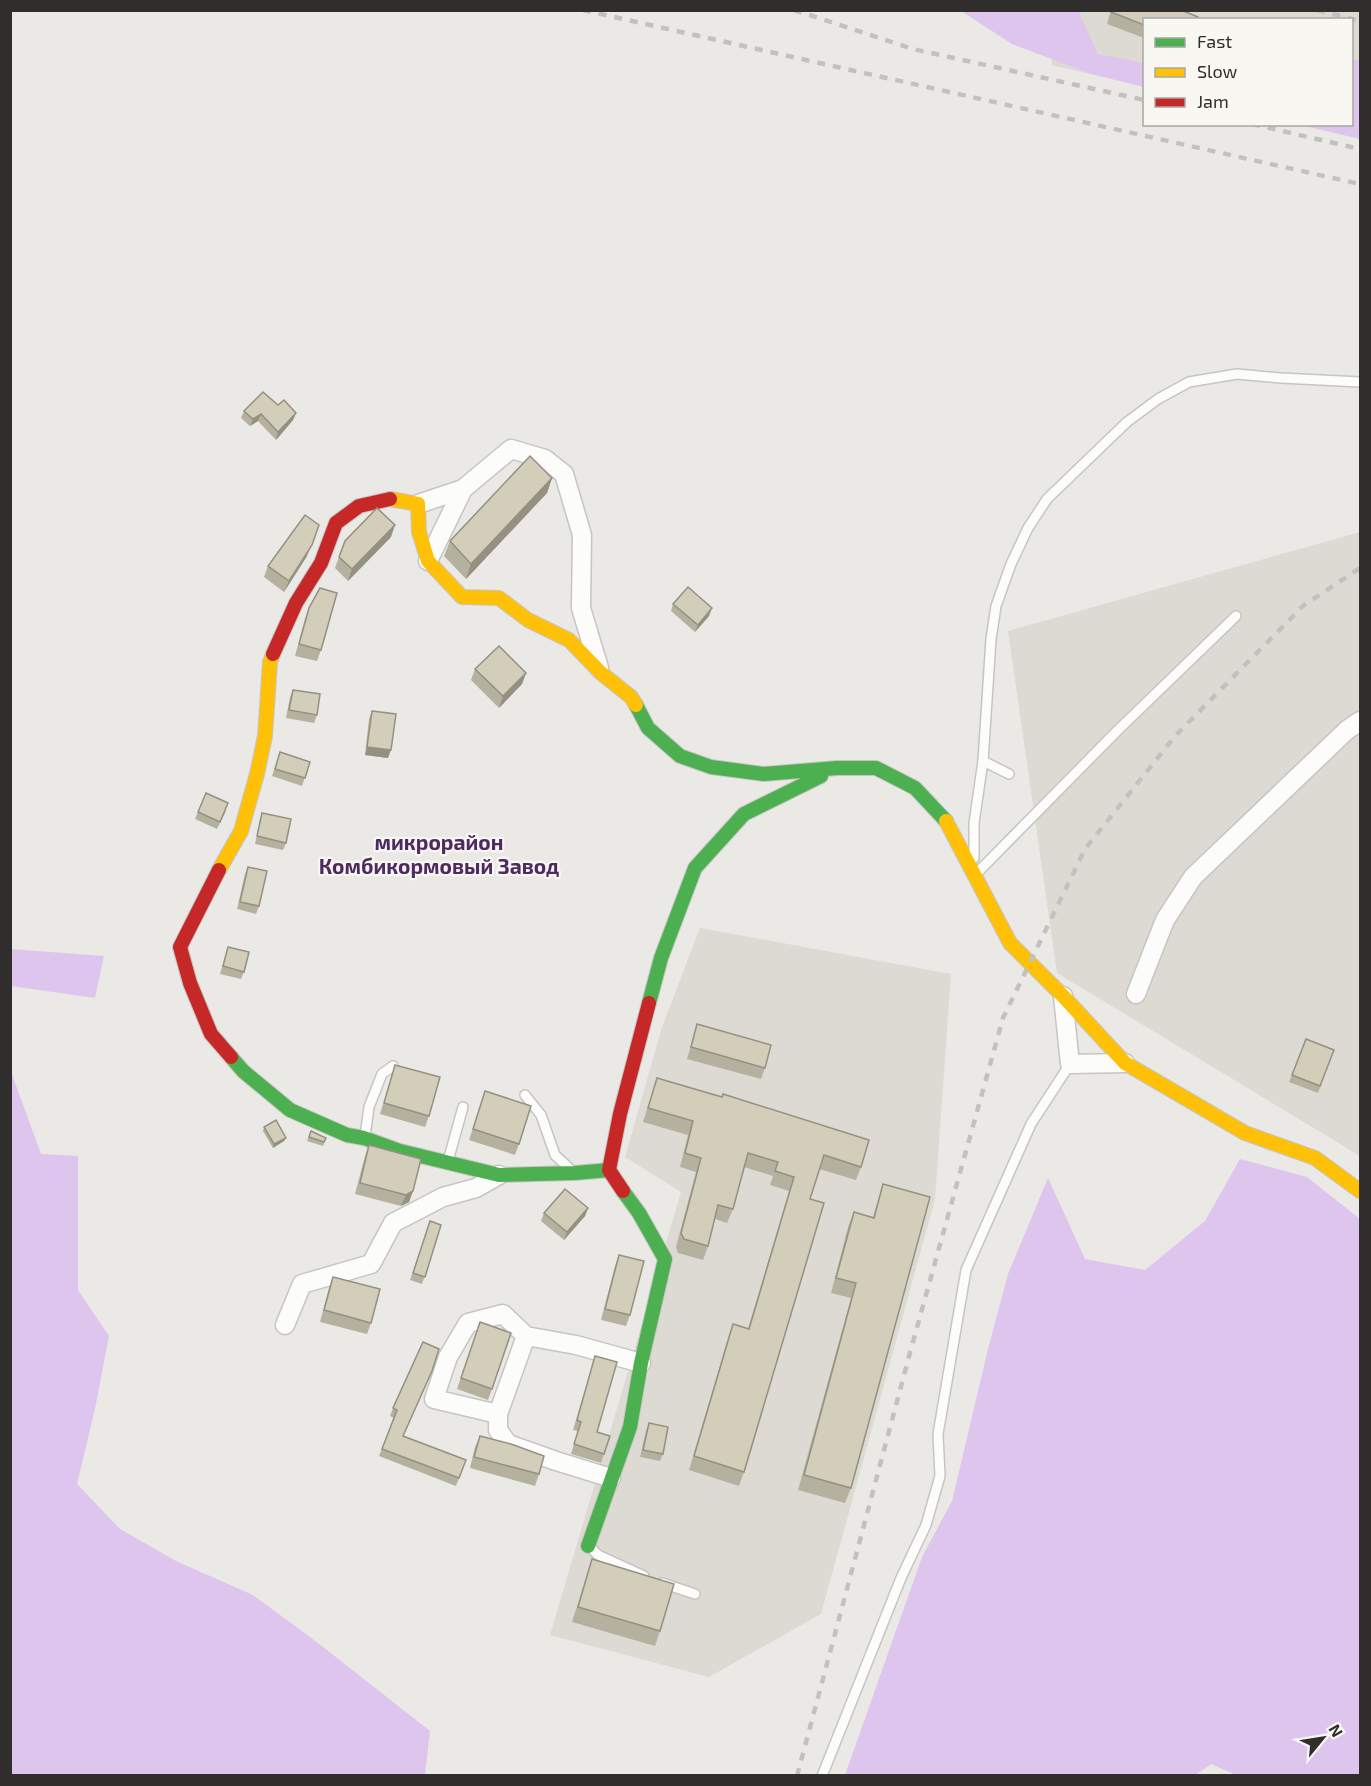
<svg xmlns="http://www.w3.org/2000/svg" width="1371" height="1786" font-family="'Exo 2',sans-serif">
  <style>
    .built { fill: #dcdad2 }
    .green { fill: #dec5ee }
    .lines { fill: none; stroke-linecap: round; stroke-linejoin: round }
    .lane-casing { stroke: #c6c5c3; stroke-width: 12 }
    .street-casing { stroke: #c6c5c3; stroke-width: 21 }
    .fast-casing { stroke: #c6c5c3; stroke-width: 16 }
    .slow-casing { stroke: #c6c5c3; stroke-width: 16 }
    .jam-casing { stroke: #c6c5c3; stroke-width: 16 }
    .lane { stroke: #fcfcfb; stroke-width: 9 }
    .street { stroke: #fcfcfb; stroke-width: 18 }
    .fast { stroke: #4caf50; stroke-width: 14 }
    .slow { stroke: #ffc107; stroke-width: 14 }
    .jam { stroke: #c62828; stroke-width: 14 }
    .rail { stroke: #c1c1c0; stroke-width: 4.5; stroke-dasharray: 8 8; stroke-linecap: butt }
    .wall { fill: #b5b19f }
    .shaded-wall { fill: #949082 }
    .building { fill: #d3ceb9; stroke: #949082; stroke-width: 1.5 }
    .labels { text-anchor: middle; stroke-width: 4.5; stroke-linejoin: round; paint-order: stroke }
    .neighbourhood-label { font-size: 21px; font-weight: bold; fill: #4d2a62; stroke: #f8f7f2 }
  </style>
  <rect width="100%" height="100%" fill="#eae9e6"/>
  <!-- built -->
  <g class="built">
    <polygon points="1066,11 1360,11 1360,131 1352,124 1352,20 1144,20 1144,86 1051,65"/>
    <polygon points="1360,532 1360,1156 1057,973 1008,631"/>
    <polygon points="700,928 951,974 935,1199 821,1614 709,1677 550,1635 681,1192 625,1157 662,1027"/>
  </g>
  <!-- green -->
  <g class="green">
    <polygon points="961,11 1082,11 1080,15 1098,54 1144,63 1144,87 1091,74 1012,44"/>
    <polygon points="1352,59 1360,60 1360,139 1300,125 1352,124"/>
    <polygon points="10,949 104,956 95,998 11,986"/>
    <polygon points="10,1069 41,1154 78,1156 78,1290 109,1336 95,1409 77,1484 120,1529 176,1561 253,1595 318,1643 430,1731 425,1775 11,1775"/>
    <polygon points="1240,1159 1307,1177 1360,1219 1360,1775 1236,1775 1211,1764 1194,1776 845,1775 922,1557 952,1501 988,1349 1008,1274 1048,1178 1085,1259 1145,1270 1205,1221"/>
  </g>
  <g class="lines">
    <defs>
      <g id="lane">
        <polyline points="983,761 1009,774"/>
        <polyline points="974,858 974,823 983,761 991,639 996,606 1011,564 1028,528 1047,499 1127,422 1158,399 1189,382 1237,374 1281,378 1360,382"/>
        <polyline points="976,874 1117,731 1236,616"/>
        <polyline points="525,1095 541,1115 555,1155 569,1168"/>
        <polyline points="365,1136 369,1107 382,1074 393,1066"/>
        <polyline points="448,1161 463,1107"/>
        <polyline points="590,1547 598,1555 644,1576"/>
        <polyline points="662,1583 695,1594"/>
        <polyline points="822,1776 901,1578 926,1525 940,1476 938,1434 966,1270 1031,1124 1070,1064"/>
      </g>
      <g id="street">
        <polyline points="418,504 463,489"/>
        <polyline points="428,561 463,489 511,449 545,459 564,474 582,535 581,608 599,668"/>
        <polyline points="1136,994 1165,920 1193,877 1347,730 1360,721"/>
        <polyline points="1063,996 1070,1064 1125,1063"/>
        <polyline points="285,1325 302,1284 371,1264 393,1223 443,1197 476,1188 499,1175"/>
        <polyline points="526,1336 498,1414 434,1399 448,1357 468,1323 503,1314 526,1336 576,1345 641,1363"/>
        <polyline points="498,1414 498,1430 508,1444 556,1461 611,1478"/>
      </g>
      <g id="fast">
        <polyline points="636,705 648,728 680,756 711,767 764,774 837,768 876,768 915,788 946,821"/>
        <polyline points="649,1003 661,958 695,868 744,814 821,776"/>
        <polyline points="231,1057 243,1071 290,1110 347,1135 364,1138 400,1151 499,1175 575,1173 609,1170"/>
        <polyline points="588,1546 630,1427 641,1363 665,1259 639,1213 623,1191"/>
      </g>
      <g id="slow">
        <polyline points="390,499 418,504 419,532 428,561 462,597 499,598 528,620 569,640 601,673 631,697 636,705"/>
        <polyline points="946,821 1010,943 1063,996 1125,1063 1245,1133 1315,1158 1360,1191"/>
        <polyline points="219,870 241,831 257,774 265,736 270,662 273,654"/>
      </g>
      <g id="jam">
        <polyline points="273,654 296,603 321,563 336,523 359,506 390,499"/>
        <polyline points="219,870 180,947 190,983 211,1034 231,1057"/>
        <polyline points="623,1191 609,1170 620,1114 649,1003"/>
      </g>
    </defs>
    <!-- lane casing -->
    <use href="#lane" class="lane-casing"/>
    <!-- street casing -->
    <use href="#street" class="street-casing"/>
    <!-- fast casing -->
    <use href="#fast" class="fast-casing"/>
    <!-- slow casing -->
    <use href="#slow" class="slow-casing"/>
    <!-- jam casing -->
    <use href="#jam" class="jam-casing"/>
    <!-- lane -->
    <use href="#lane" class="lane"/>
    <!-- street -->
    <use href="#street" class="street"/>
    <!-- fast -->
    <use href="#fast" class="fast"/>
    <!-- slow -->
    <use href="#slow" class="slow"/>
    <!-- jam -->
    <use href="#jam" class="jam"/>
    <!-- rail -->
    <g class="rail">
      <polyline points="583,10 1360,184"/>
      <polyline points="794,10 913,49 1144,100"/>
      <polyline points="1317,10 1360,21"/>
      <polyline points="1252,124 1360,149"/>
      <polyline points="797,1776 911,1349 1003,1018 1085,849 1176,735 1303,606 1360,568"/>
    </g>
  </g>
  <!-- wall -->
  <g class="wall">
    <polygon points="1111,10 1144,20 1144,38 1107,24"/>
    <polygon points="278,405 296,413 293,420 276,440 258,421 250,426 241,418 244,411"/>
    <polygon points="552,478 547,493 466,579 444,556 450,541"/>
    <polygon points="391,537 348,581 335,568 345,541"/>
    <polygon points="307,556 284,592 264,577 268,566"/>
    <polygon points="673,604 709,616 695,632 671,611"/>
    <polygon points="309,608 321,650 317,661 295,656 305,619"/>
    <polygon points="475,669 526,673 522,684 499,708 471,680"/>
    <polygon points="293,690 317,715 314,723 286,718 290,697"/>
    <polygon points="372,711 388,758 365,755 369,719"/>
    <polygon points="280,752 310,762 302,786 272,776"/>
    <polygon points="226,811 217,829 195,819 198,812"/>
    <polygon points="262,813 286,843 283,850 255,844 260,820"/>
    <polygon points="248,867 259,906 256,914 237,909 245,874"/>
    <polygon points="228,947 244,972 241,979 220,974"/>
    <polygon points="697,1024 765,1068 761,1079 687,1059"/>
    <polygon points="1306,1039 1334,1050 1318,1093 1289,1082"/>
    <polygon points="395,1065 429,1116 425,1127 380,1114"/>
    <polygon points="657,1078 861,1167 856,1180 819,1169 810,1199 744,1472 739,1486 689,1470 728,1338 733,1324 748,1329 789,1191 770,1185 773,1176 744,1167 733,1209 727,1223 715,1219 708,1246 703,1260 678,1253 676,1247 696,1172 680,1167 688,1135 643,1122"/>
    <polygon points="485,1091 519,1144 515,1155 469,1140"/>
    <polygon points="264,1127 286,1138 284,1141 273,1148 263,1131"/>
    <polygon points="311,1131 326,1138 323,1146 307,1141"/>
    <polygon points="369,1145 413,1191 409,1202 401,1206 355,1194 365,1156"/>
    <polygon points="883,1184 851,1488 845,1503 798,1490 851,1298 831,1293 848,1227 854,1212 873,1217"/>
    <polygon points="588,1208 585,1216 564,1240 541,1221 544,1213"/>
    <polygon points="430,1221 441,1225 422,1284 410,1280"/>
    <polygon points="619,1255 630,1315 626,1326 601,1320 615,1266"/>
    <polygon points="333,1277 371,1323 367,1334 320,1322 329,1288"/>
    <polygon points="480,1322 492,1389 488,1400 457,1389"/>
    <polygon points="595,1356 597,1432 610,1436 601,1463 571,1454 578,1431 573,1430"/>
    <polygon points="429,1378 403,1436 466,1460 456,1486 379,1456 394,1418 390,1416 393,1408"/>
    <polygon points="649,1423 663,1454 660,1461 640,1457 646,1431"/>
    <polygon points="480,1436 539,1474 535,1486 470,1468 475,1447"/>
    <polygon points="592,1559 660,1631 655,1646 572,1622"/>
  </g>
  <!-- shaded-wall -->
  <g class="shaded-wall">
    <polygon points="296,413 293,420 276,440 278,432"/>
    <polygon points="261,414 258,421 250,426 253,419"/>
    <polygon points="552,478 547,493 466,579 471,564"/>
    <polygon points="319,525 307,556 284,592 289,581"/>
    <polygon points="395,525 391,537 348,581 352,569"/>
    <polygon points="712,608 709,616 695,632 698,625"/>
    <polygon points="526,673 522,684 499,708 503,696"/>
    <polygon points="367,747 391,750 388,758 365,755"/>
    <polygon points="286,1138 284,1141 273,1148 274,1144"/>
    <polygon points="413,1191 409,1202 401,1206 406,1195"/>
    <polygon points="588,1208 585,1216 564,1240 567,1232"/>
  </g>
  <!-- building -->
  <g class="building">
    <polygon points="1111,10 1181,10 1198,17 1197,20 1144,20 1144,25 1111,12"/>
    <polygon points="263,392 278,405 284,400 296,413 278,432 261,414 253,419 244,411"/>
    <polygon points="530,456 552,478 471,564 450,541"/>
    <polygon points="377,508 395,525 352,569 339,557 345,541"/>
    <polygon points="305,515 319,525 312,545 289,581 268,566"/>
    <polygon points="688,587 712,608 698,625 673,604"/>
    <polygon points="320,588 337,593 321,650 299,644 309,608"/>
    <polygon points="499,646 526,673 503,696 475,669"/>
    <polygon points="293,690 320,694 317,715 289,710"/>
    <polygon points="372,711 396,714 391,750 367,747"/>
    <polygon points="280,752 310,762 305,778 275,769"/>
    <polygon points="206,793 228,803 220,822 198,812"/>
    <polygon points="262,813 291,819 286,843 257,836"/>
    <polygon points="248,867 267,871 259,906 240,902"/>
    <polygon points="228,947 249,952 244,972 223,966"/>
    <polygon points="697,1024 771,1045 765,1068 691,1047"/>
    <polygon points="1306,1039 1334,1050 1320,1086 1292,1075"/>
    <polygon points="395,1065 440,1077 429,1116 384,1103"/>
    <polygon points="657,1078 722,1097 723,1094 869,1140 861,1167 824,1155 810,1199 824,1203 744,1472 694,1456 733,1324 749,1329 794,1177 775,1171 778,1162 748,1153 733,1209 718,1205 708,1246 684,1239 681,1233 701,1158 685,1153 693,1121 648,1108"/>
    <polygon points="485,1091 531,1106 519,1144 473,1129"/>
    <polygon points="276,1120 286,1138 274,1144 264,1127"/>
    <polygon points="311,1131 326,1138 324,1142 309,1137"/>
    <polygon points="369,1145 421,1159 413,1191 406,1195 360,1183"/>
    <polygon points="883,1184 930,1197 851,1488 804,1475 856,1283 836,1278 854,1212 874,1218"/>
    <polygon points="565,1189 588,1208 567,1232 544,1213"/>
    <polygon points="430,1221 441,1225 425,1277 413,1273"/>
    <polygon points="619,1255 644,1261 630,1315 605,1309"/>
    <polygon points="333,1277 380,1289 371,1323 324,1310"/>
    <polygon points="480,1322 511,1333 492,1389 461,1378"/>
    <polygon points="423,1342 439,1349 432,1371 403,1436 466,1460 459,1478 382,1449 397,1410 393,1408"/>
    <polygon points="595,1356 617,1362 597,1432 610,1436 604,1454 574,1444 581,1422 577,1420"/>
    <polygon points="649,1423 668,1427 663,1454 643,1450"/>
    <polygon points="480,1436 511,1444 544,1456 539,1474 474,1457"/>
    <polygon points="592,1559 674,1584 660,1631 578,1607"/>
  </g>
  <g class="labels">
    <!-- neighbourhood labels -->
    <g class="neighbourhood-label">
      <text x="439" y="850">микрорайон<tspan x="439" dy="24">Комбикормовый Завод</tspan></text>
    </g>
  </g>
  <!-- border -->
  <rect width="1371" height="1786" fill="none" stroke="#2f2e2c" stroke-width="24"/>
  <!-- legend -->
  <rect x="1143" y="18" width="210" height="108" fill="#f8f7f2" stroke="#a8a7a3" stroke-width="1.5"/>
  <rect x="1155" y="38" width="30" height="9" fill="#4caf50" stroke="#a8a7a3" stroke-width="1.5"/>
  <text x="1197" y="48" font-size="18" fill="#2f2e2c">Fast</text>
  <rect x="1155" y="68" width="30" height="9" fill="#ffc107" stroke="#a8a7a3" stroke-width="1.5"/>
  <text x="1197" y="78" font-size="18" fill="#2f2e2c">Slow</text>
  <rect x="1155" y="98" width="30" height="9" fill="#c62828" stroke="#a8a7a3" stroke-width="1.5"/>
  <text x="1197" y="108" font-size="18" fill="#2f2e2c">Jam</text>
  <!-- north arrow -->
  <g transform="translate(1323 1738) rotate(60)" stroke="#f8f7f2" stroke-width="4.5" paint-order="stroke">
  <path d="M0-4.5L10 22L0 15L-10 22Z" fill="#2f2e2c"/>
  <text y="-9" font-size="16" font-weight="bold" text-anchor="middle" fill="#2f2e2c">N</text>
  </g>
</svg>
